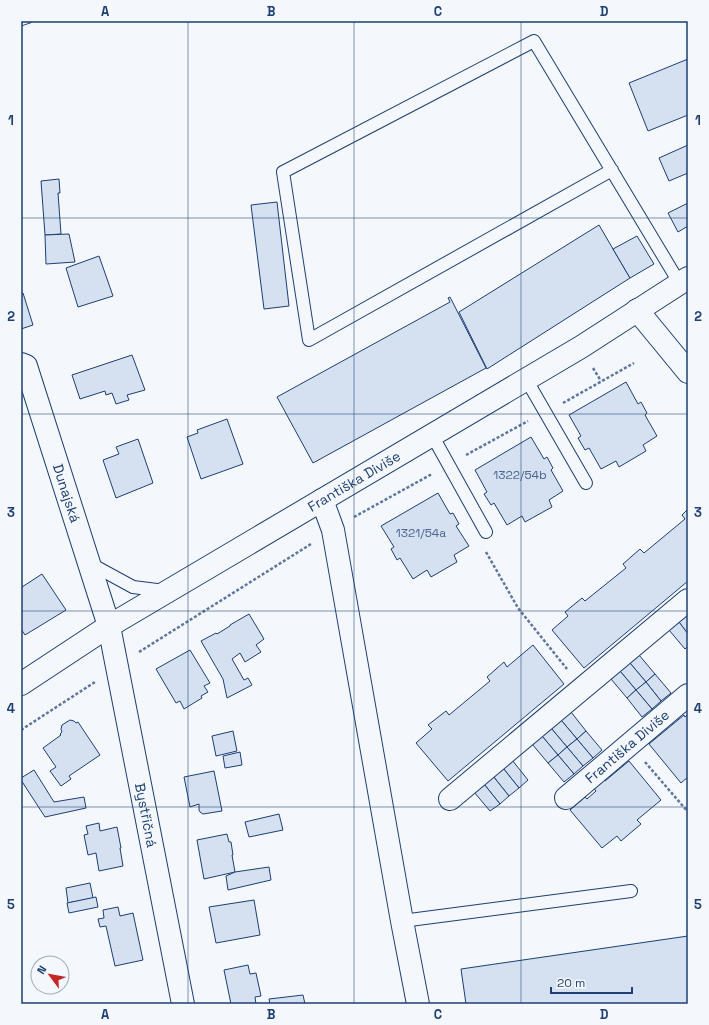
<svg xmlns="http://www.w3.org/2000/svg" width="709" height="1025" font-family="'Space Grotesk',sans-serif">
  <style>
    .building { fill: #d5e0f0; stroke: #1d3f73 }
    .lines { fill: none; stroke-linecap: round; stroke-linejoin: round }
    .service-casing { stroke: #1d3f73; stroke-width: 14 }
    .minor-casing { stroke: #1d3f73; stroke-width: 24 }
    .path { stroke: #5e769c; stroke-width: 2.5; stroke-dasharray: 3 2; stroke-linecap: butt }
    .service { stroke: #f4f7fb; stroke-width: 12 }
    .minor { stroke: #f4f7fb; stroke-width: 22 }
    .rail-casing { stroke: #1d3f73; stroke-width: 4.5 }
    .rail { stroke: #f4f7fb; stroke-width: 3; stroke-dasharray: 9; stroke-linecap: butt }
    .grid { fill: none; stroke: #1d3f73; stroke-width: 1; stroke-opacity: 0.55 }
    .labels { text-anchor: middle; stroke-width: 3; stroke-linejoin: round; paint-order: stroke }
    .number-label { font-size: 12px; fill: #4b6792 }
    .street-label { font-size: 14px; fill: #1d3f73; stroke: #f4f7fb }
    .neatline { fill: none; stroke: #1d3f73; stroke-width: 1.5 }
    .grid-label { font-size: 13px; text-anchor: middle; font-weight: bold; fill: #1d3f73 }
  </style>
  <rect width="100%" height="100%" fill="#f4f7fb"/>
  <!-- building -->
  <g class="building">
    <polygon points="688,59 688,115 648,131 629,83"/>
    <polygon points="688,145 688,173 669,181 659,158"/>
    <polygon points="59,179 60,193 58,193 61,234 45,235 41,181"/>
    <polygon points="277,202 289,306 264,309 251,205"/>
    <polygon points="688,203 688,226 678,232 668,213"/>
    <polygon points="599,225 630,278 487,369 459,312"/>
    <polygon points="69,234 75,262 46,264 45,235"/>
    <polygon points="637,236 654,264 630,278 613,249"/>
    <polygon points="99,256 113,296 78,307 66,268"/>
    <polygon points="23,293 33,325 21,329 21,294"/>
    <polygon points="450,297 486,368 313,463 277,397 450,302 448,298"/>
    <polygon points="132,355 145,390 127,395 129,400 116,404 112,393 106,395 105,391 80,399 72,375"/>
    <polygon points="626,382 638,404 641,402 647,413 645,415 657,436 643,445 646,451 619,467 616,461 601,469 589,448 585,450 578,438 581,436 569,415"/>
    <polygon points="227,419 243,464 201,479 187,437 198,433 197,430"/>
    <polygon points="531,437 544,459 547,457 553,468 551,470 563,491 549,500 552,507 525,522 522,516 507,525 494,503 491,505 484,494 487,492 475,470"/>
    <polygon points="138,439 153,483 116,498 103,460 119,454 116,447"/>
    <polygon points="438,493 450,514 453,513 459,524 456,526 469,546 454,555 457,562 431,577 427,570 413,579 400,558 397,560 391,549 394,547 381,526"/>
    <polygon points="688,509 688,581 584,668 552,630 568,616 565,612 582,598 585,601 626,568 623,564 640,549 644,553 685,519 682,515"/>
    <polygon points="42,574 66,610 25,635 21,629 21,590 22,589 22,587"/>
    <polygon points="249,614 264,639 256,645 261,652 245,662 240,653 232,659 244,680 248,678 252,685 227,698 223,679 201,641 216,633 217,634 230,626 230,625"/>
    <polygon points="688,614 688,634 679,622"/>
    <polygon points="679,622 688,634 688,646 685,649 669,630"/>
    <polygon points="533,645 564,684 448,781 416,743 432,729 428,725 446,711 449,715 490,681 487,677 504,662 507,667"/>
    <polygon points="190,650 210,683 204,686 208,692 201,696 202,698 184,709 180,701 176,703 156,669"/>
    <polygon points="639,655 655,674 646,682 630,663"/>
    <polygon points="630,663 646,682 636,690 620,671"/>
    <polygon points="620,671 636,690 627,698 611,679"/>
    <polygon points="655,674 671,693 661,701 646,682"/>
    <polygon points="646,682 661,701 652,709 636,690"/>
    <polygon points="636,690 652,709 642,717 627,698"/>
    <polygon points="571,712 586,731 577,739 561,720"/>
    <polygon points="688,714 688,777 681,783 649,744 684,715 685,717"/>
    <polygon points="70,720 74,721 76,723 78,722 100,755 69,776 71,779 61,786 50,771 56,767 43,748 61,735 60,734 62,732 61,729 62,725"/>
    <polygon points="561,720 577,739 567,747 551,728"/>
    <polygon points="551,728 567,747 558,755 542,736"/>
    <polygon points="233,731 237,751 216,756 212,736"/>
    <polygon points="586,731 602,750 593,758 577,739"/>
    <polygon points="542,736 558,755 548,763 532,744"/>
    <polygon points="577,739 593,758 583,766 567,747"/>
    <polygon points="567,747 583,766 574,774 558,755"/>
    <polygon points="240,752 242,765 225,768 223,756"/>
    <polygon points="558,755 574,774 564,782 548,763"/>
    <polygon points="512,760 528,780 519,788 503,768"/>
    <polygon points="629,761 661,800 637,820 641,824 621,841 617,836 602,848 570,810 585,797 587,799 596,791 591,785 601,776 605,781"/>
    <polygon points="503,768 519,788 509,796 493,776"/>
    <polygon points="34,770 54,802 84,797 86,808 45,817 21,780 21,778"/>
    <polygon points="214,771 222,811 203,814 200,812 199,810 199,804 190,807 184,777"/>
    <polygon points="493,776 509,796 500,804 484,784"/>
    <polygon points="484,784 500,804 490,811 474,792"/>
    <polygon points="279,814 283,830 249,837 245,822"/>
    <polygon points="99,823 100,831 117,827 121,848 120,848 123,866 99,871 96,853 88,855 84,835 88,834 86,826"/>
    <polygon points="227,834 229,842 231,842 233,855 232,855 235,872 204,879 197,840"/>
    <polygon points="269,867 271,880 228,890 226,876 235,872"/>
    <polygon points="90,883 93,898 68,903 66,888"/>
    <polygon points="96,897 98,907 69,913 67,903"/>
    <polygon points="254,900 260,935 216,943 209,907"/>
    <polygon points="118,907 120,916 133,913 143,960 115,966 106,926 100,927 98,919 104,918 103,910"/>
    <polygon points="688,936 688,1004 466,1004 461,969"/>
    <polygon points="248,965 250,974 256,973 261,996 255,997 256,1004 231,1004 224,970"/>
    <polygon points="303,995 305,1004 270,1004 269,999"/>
  </g>
  <g class="lines">
    <defs>
      <g id="service">
        <polyline points="612,170 309,340 283,172 534,41 680,284"/>
        <polyline points="526,379 586,483"/>
        <polyline points="432,435 486,532"/>
        <polyline points="89,563 133,587 165,591"/>
        <polyline points="402,921 631,891"/>
      </g>
      <g id="minor">
        <polyline points="637,310 688,372"/>
        <path id="s1" d="M21,364l5,2 83,260 74,378"/>
        <polyline points="322,500 333,530 402,921 418,1004"/>
        <path id="s2" d="M21,684l88,-58 472,-279 107,-69"/>
        <path id="s3" d="M566,798l122,-103"/>
        <polyline points="450,799 688,600"/>
      </g>
    </defs>
    <!-- service casing -->
    <use href="#service" class="service-casing"/>
    <!-- minor casing -->
    <use href="#minor" class="minor-casing"/>
    <!-- path -->
    <g class="path">
      <polyline points="593,368 601,381"/>
      <polyline points="563,403 634,363"/>
      <polyline points="466,455 528,421"/>
      <polyline points="354,517 432,474"/>
      <polyline points="486,552 518,608 567,669"/>
      <polyline points="139,652 311,544"/>
      <polyline points="21,730 95,682"/>
      <polyline points="645,762 688,812"/>
    </g>
    <!-- service -->
    <use href="#service" class="service"/>
    <!-- minor -->
    <use href="#minor" class="minor"/>
    <defs>
      <polyline id="rail" points="21,24 30,21"/>
    </defs>
    <!-- rail casing -->
    <use href="#rail" class="rail-casing"/>
    <!-- rail -->
    <use href="#rail" class="rail"/>
  </g>
  <!-- grid -->
  <path class="grid" d="M188,21v983M354,21v983M521,21v983M21,218h667M21,414h667M21,611h667M21,807h667"/>
  <g class="labels">
    <!-- number labels -->
    <g class="number-label">
      <text x="520" y="479">1322/54b</text>
      <text x="421" y="537">1321/54a</text>
    </g>
    <!-- street labels -->
    <g class="street-label">
      <text dy="5" stroke="none"><textPath href="#s2" startOffset="390">Františka Diviše</textPath></text>
      <text dy="5" stroke="none"><textPath href="#s1" startOffset="139">Dunajská</textPath></text>
      <text dy="5" stroke="none"><textPath href="#s3" startOffset="80">Františka Diviše</textPath></text>
      <text dy="5" stroke="none"><textPath href="#s1" startOffset="471">Bystřičná</textPath></text>
    </g>
  </g>
  <!-- border -->
  <rect width="709" height="1025" fill="none" stroke="#f4f7fb" stroke-width="44"/>
  <!-- north arrow -->
  <g transform="translate(50 975) rotate(302)"><circle r="19" fill="#f4f7fb" stroke="#9eadc5"/>
  <path d="M0-3L7 15L0 10L-7 15Z" fill="#c62828"/>
  <text y="-6" font-size="11" font-weight="bold" text-anchor="middle" fill="#1d3f73">N</text>
  </g>
  <!-- scale -->
  <path d="M551 987v6h81v-6" fill="none" stroke="#1d3f73" stroke-width="2"/>
  <text x="557" y="987" font-size="12" fill="#1d3f73" stroke="#f4f7fb" stroke-width="3" paint-order="stroke">20 m</text>
  <rect x="22" y="22" width="665" height="981" class="neatline"/>
  <g class="grid-label">
    <text x="105" y="16">A</text>
    <text x="271" y="16">B</text>
    <text x="438" y="16">C</text>
    <text x="604" y="16">D</text>
    <text x="11" y="125">1</text>
    <text x="698" y="125">1</text>
    <text x="11" y="321">2</text>
    <text x="698" y="321">2</text>
    <text x="11" y="517">3</text>
    <text x="698" y="517">3</text>
    <text x="11" y="713">4</text>
    <text x="698" y="713">4</text>
    <text x="11" y="909">5</text>
    <text x="698" y="909">5</text>
    <text x="105" y="1019">A</text>
    <text x="271" y="1019">B</text>
    <text x="438" y="1019">C</text>
    <text x="604" y="1019">D</text>
  </g>
</svg>
